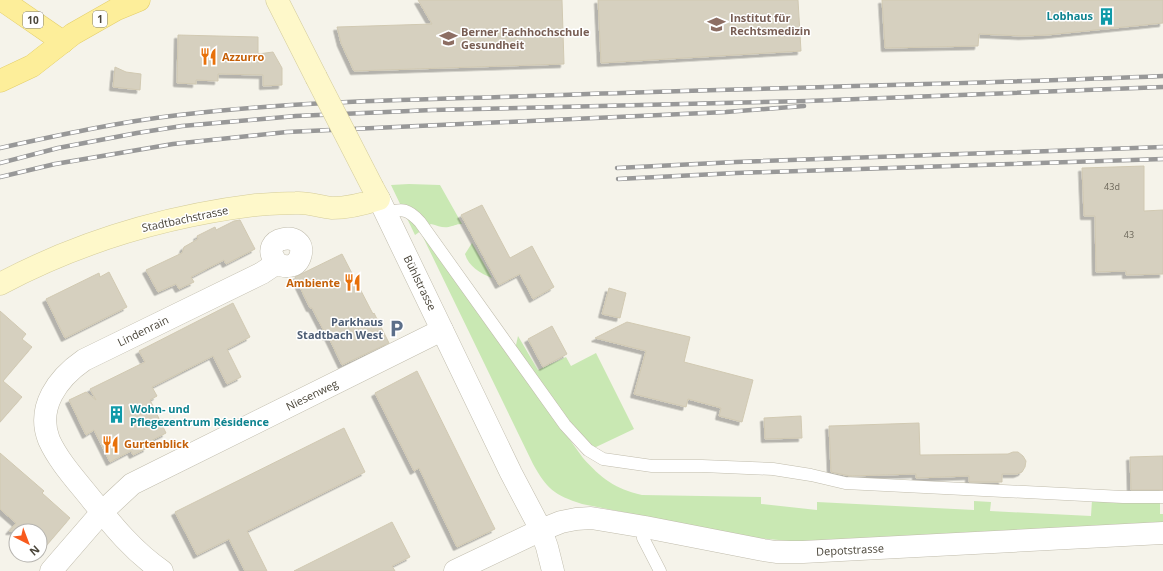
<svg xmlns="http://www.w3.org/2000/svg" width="1163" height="571" font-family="'Open Sans',sans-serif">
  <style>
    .green { fill: #c9e8b3 }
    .building { fill: #d6d0bf; stroke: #d1c9b2; filter: url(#shadow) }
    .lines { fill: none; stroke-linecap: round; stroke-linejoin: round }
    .lane-casing { stroke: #c0bcac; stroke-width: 13 }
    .street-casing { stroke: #c0bcac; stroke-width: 23 }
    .secondary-casing { stroke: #d4cc9a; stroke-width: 23 }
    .primary-casing { stroke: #e3ce69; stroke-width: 23 }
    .lane { stroke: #fff; stroke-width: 12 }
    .street { stroke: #fff; stroke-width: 22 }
    .secondary { stroke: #fef8ca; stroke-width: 22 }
    .primary { stroke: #fdee9a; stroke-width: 22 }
    .rail-casing { stroke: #989898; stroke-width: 4.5 }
    .rail { stroke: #fff; stroke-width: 3; stroke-dasharray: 9; stroke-linecap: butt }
    .secondary-bridge-casing { stroke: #d4cc9a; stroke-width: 23; stroke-linecap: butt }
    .secondary-bridge { stroke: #fef8ca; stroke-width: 22 }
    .labels { text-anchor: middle; stroke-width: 3; stroke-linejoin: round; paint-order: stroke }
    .number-label { font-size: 9px; fill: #6c675a }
    .shield { fill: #fff; stroke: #807c74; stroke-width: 1 }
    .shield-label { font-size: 10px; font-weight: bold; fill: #494438 }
    .culture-label { font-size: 11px; font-weight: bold; fill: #0d838f; stroke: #fff; text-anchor: end }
    .education-label { font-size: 11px; font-weight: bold; fill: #785e54; stroke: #fff; text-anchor: start }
    .food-label { font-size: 11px; font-weight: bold; fill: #c56008; stroke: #fff; text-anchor: start }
    .street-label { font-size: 11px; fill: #494438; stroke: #fff }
    .service-label { font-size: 11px; font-weight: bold; fill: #4e5e75; stroke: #fff; text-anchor: end }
  </style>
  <defs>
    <filter id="shadow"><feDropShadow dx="-3.5" dy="3.5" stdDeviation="0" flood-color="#0004"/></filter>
  </defs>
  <rect width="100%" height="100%" fill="#f5f3ea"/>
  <!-- green -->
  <g class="green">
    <path d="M409,184l31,1 22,39c-5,0 -6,1 -10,2 -8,3 -13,0 -21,-2l-16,11 -24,-50z"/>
    <path d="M422,235l161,223c18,20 32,31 59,37l119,2v7l56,6v-8l157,8v-9l17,1 -1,9 101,5 1,-16 68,1v13h3v8l-362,20 -46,-4 -173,-34c-28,-9 -35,-15 -49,-40z"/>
    <path d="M472,243l20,35c-11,-4 -24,-12 -27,-24z"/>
    <polygon points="518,336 538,370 566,357 571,366 596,353 634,429 596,447 586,447 514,354"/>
  </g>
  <!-- building -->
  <g class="building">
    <polygon points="418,0 562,0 564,64 354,71 341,43 337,27 432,24"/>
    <polygon points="598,0 798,0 801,51 601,63"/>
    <polygon points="882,0 1163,0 1163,23 1047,35 1022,36 979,34 978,46 885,48"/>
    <polygon points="178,35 258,37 258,54 273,52 282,68 282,85 263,86 263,75 218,74 218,81 196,80 196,84 177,83"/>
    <polygon points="115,67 126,72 141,74 140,90 113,87"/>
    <polygon points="1144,166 1144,211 1163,210 1163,274 1126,275 1126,271 1096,272 1095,216 1084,216 1082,168"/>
    <polygon points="482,205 510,258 532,246 554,287 533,299 520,274 499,285 461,215"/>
    <polygon points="240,220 255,249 226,264 224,260 191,277 194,282 179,289 176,284 158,292 146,270 182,253 184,247 198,239 197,236 215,227 216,230 234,221"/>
    <polygon points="342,254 373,314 374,313 389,343 342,365 328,336 327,337 312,308 310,308 295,277"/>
    <polygon points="109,272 127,307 65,338 46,299 99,273 100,277"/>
    <polygon points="609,288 626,293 620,318 602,314"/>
    <polygon points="233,303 250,337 227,349 241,377 227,384 213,356 152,387 157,396 150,400 166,433 145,444 147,448 133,455 131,451 110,462 94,430 86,435 69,400 86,392 96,400 90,389 145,362 139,351"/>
    <polygon points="0,311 26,334 22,339 32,347 3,381 22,397 0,422"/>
    <polygon points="627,322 690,337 684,362 753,380 742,422 719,416 721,408 688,399 686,407 634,394 646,351 595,338"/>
    <polygon points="552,326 567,354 543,367 528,339"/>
    <polygon points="417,371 495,529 457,547 419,468 414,471 375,393"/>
    <polygon points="801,416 802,438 765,439 764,418"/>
    <polygon points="919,423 920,455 1008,454 1013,452 1018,452 1023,456 1026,461 1025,467 1022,472 1017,474 1002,474 1002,482 969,482 969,476 916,478 916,474 850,476 831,472 829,426"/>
    <polygon points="344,428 365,472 247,531 267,571 245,571 229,539 197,555 175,512"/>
    <polygon points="0,453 44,491 42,493 70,518 40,553 40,531 9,531 16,523 0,509"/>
    <polygon points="1163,456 1163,490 1131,490 1130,457"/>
    <polygon points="392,522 410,557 392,566 395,571 294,571"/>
  </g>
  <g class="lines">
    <defs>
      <g id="lane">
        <path d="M387,214c15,-7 22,-4 33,8l145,203 23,25 15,9 49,7h50l71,3 38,6 34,8 278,14h40"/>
        <polyline points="645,527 643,538 660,571"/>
      </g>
      <g id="street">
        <polyline points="379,199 511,473 541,530 547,547 553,571"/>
        <polyline points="51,571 102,512 132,484 442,330"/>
        <path d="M162,571c-28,-19 -49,-45 -70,-71 -15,-19 -33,-38 -43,-60 -13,-33 9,-62 35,-80l178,-87 15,-10c7,5 19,5 23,-6 10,-29 -46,-21 -23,6"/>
        <polyline points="455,571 541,530 561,522 576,519 591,518 645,527 763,550 776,552 803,552 1163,533"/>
      </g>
      <g id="secondary">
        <polyline points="277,0 316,77"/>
        <path d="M0,284c79,-42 167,-68 256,-79 13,-1 27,-2 40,-2 12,-1 24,4 36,5 16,0 32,-4 47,-9l-6,-11"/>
      </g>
      <g id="primary">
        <polyline points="2,0 63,42"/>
        <polyline points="0,81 32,66 73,34 117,9 139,0"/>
      </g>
    </defs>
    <!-- lane casing -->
    <use href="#lane" class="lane-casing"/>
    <!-- street casing -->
    <use href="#street" class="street-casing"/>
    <!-- secondary casing -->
    <use href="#secondary" class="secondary-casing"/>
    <!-- primary casing -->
    <use href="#primary" class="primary-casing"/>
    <!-- lane -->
    <use href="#lane" class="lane"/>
    <!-- street -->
    <use href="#street" class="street"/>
    <!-- secondary -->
    <use href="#secondary" class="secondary"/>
    <!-- primary -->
    <use href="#primary" class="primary"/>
    <defs>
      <g id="rail">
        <path d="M0,148c59,-13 119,-26 179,-33 116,-14 234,-15 351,-19 211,-8 422,-11 633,-20"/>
        <polyline points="0,163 58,148 137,133 182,126 296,116 432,110 807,101 1163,87"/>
        <polyline points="617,168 736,162 1163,147"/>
        <polyline points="0,177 55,164 173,144 287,132 726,112 804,106"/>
        <polyline points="618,179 736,173 1163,159"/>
      </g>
    </defs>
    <!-- rail casing -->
    <use href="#rail" class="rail-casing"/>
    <!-- rail -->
    <use href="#rail" class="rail"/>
    <defs>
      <polyline id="secondary-bridge" points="316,77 373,188"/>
    </defs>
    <!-- secondary-bridge casing -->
    <use href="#secondary-bridge" class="secondary-bridge-casing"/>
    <!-- secondary-bridge -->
    <use href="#secondary-bridge" class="secondary-bridge"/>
  </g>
  <!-- icons -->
  <defs>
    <symbol id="building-bare" viewBox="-9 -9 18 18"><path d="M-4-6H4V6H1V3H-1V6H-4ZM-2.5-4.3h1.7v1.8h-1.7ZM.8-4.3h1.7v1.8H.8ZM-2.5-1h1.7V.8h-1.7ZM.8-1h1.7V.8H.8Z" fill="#0f9aa8" stroke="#fff" stroke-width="2.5" paint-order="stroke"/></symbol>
    <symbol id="university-bare" viewBox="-9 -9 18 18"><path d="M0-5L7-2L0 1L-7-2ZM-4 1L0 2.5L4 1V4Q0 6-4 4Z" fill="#8d6e63" stroke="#fff" stroke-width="2.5" paint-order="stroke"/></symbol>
    <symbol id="restaurant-bare" viewBox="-9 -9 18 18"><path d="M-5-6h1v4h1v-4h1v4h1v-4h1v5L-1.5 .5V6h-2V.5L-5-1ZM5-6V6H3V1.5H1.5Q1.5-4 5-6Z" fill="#e8710a" stroke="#fff" stroke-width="2.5" paint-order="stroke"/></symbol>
    <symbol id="parking-bare" viewBox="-9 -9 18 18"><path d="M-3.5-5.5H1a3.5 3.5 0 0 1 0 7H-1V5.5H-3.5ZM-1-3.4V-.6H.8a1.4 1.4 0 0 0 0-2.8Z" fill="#5c6f8a" stroke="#fff" stroke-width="2.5" paint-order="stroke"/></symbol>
  </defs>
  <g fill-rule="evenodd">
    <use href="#building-bare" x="1094" y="4" width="25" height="25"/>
    <use href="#university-bare" x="704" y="12" width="25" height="25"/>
    <use href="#university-bare" x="436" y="26" width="25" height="25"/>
    <use href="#restaurant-bare" x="196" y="44" width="25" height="25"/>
    <use href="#restaurant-bare" x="340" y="270" width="25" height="25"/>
    <use href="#parking-bare" x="384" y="316" width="25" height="25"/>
    <use href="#building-bare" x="104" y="402" width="25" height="25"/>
    <use href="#restaurant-bare" x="98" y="432" width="25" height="25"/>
  </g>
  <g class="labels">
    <!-- number labels -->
    <g class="number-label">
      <text x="1112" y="190">43d</text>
      <text x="1129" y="238">43</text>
    </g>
    <!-- shield labels -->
    <g class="shield">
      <rect x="93" y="11" width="14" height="16" rx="3"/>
      <rect x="23" y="12" width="20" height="16" rx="3"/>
    </g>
    <g class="shield-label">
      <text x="100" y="23">1</text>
      <text x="33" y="24">10</text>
    </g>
    <!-- culture labels -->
    <g class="culture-label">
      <text x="1093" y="20">Lobhaus</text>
      <text x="130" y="413" text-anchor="start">Wohn- und<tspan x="130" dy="13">Pflegezentrum Résidence</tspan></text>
    </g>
    <!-- education labels -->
    <g class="education-label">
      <text x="730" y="22">Institut für<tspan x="730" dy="13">Rechtsmedizin</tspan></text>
      <text x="461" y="36">Berner Fachhochschule<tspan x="461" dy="13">Gesundheit</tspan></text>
    </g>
    <!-- food labels -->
    <g class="food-label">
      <text x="222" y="61">Azzurro</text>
      <text x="340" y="287" text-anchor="end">Ambiente</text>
      <text x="124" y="448">Gurtenblick</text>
    </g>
    <!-- street labels -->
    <g class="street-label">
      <text transform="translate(185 219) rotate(-12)" y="4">Stadtbachstrasse</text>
      <text transform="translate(420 283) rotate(64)" y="4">Bühlstrasse</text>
      <text transform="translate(143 331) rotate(-26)" y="4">Lindenrain</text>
      <text transform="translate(312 395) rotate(-26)" y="4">Niesenweg</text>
      <text transform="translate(850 550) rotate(-3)" y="4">Depotstrasse</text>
    </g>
    <!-- service labels -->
    <g class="service-label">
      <text x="383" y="326">Parkhaus<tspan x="383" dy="13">Stadtbach West</tspan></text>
    </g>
  </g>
  <!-- north arrow -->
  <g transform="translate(28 543) rotate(138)"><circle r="19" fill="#ffffff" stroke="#b6b4af"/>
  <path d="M0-3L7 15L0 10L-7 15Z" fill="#f85a1d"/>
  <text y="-6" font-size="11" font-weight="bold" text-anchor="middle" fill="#494438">N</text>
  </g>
</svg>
